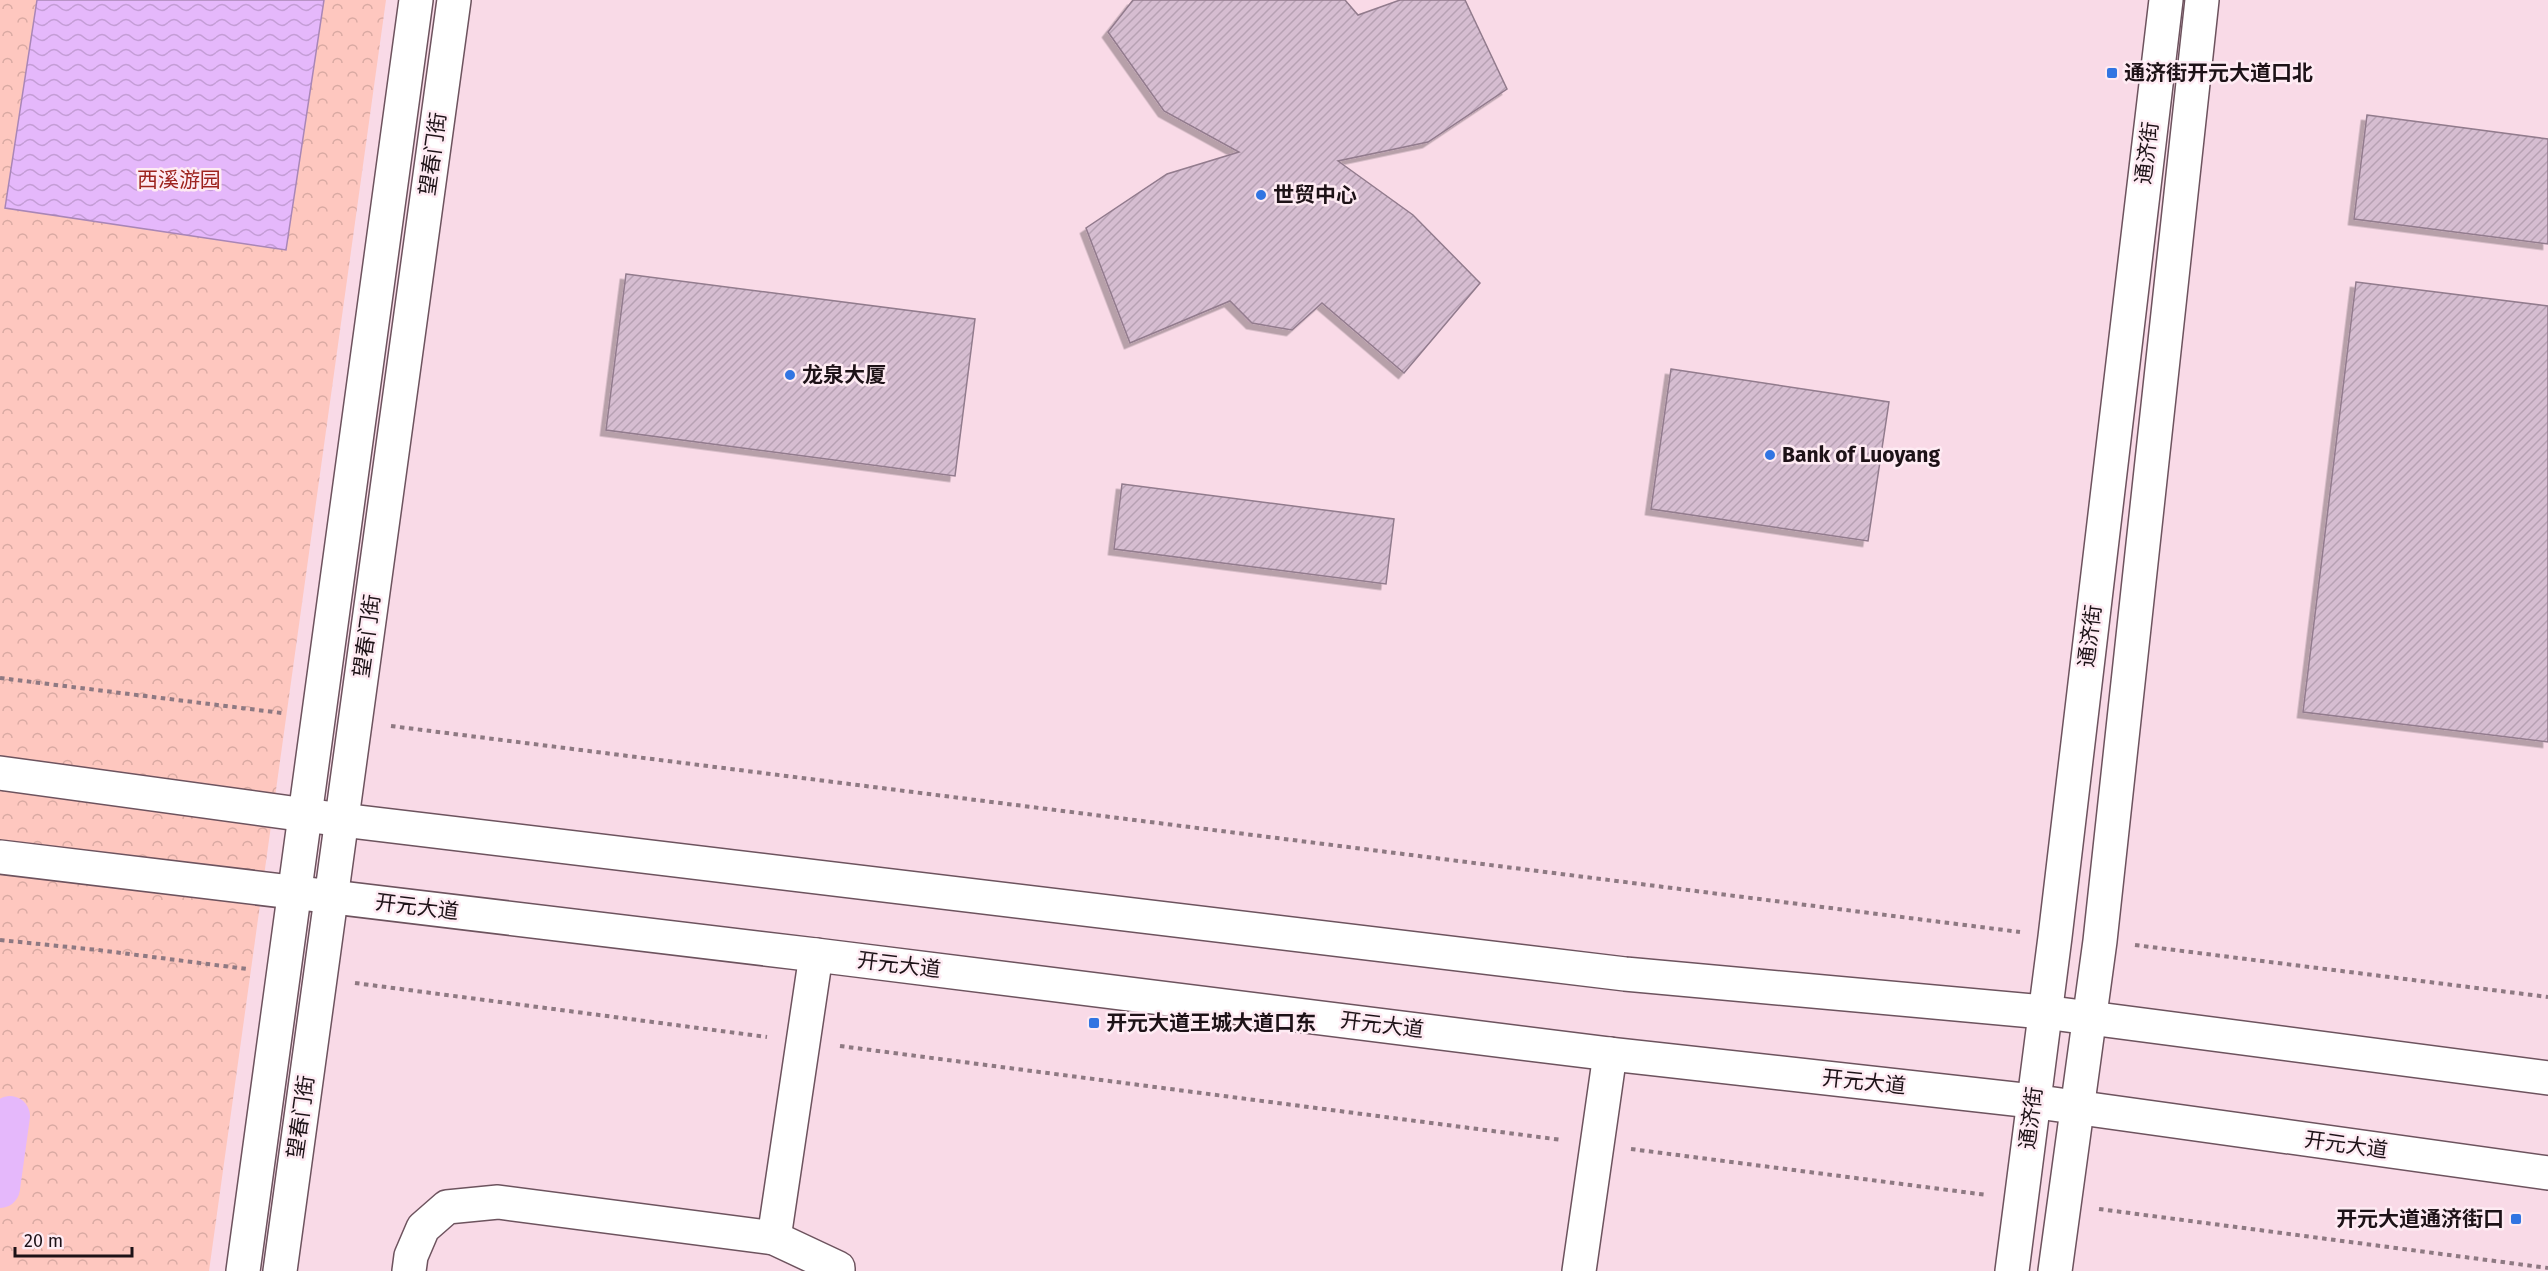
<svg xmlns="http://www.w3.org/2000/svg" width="2548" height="1271" font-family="'Fira Sans','Noto Sans SC',sans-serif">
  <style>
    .park { fill: url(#park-crowns) }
    .water { fill: url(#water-waves); stroke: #a986b7; stroke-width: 1.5 }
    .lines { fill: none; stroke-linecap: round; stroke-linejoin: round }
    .canal { stroke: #e5b8fb; stroke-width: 40 }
    .building { fill: url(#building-hatch); stroke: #927b8d; stroke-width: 1.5; filter: url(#shadow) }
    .minor-casing { stroke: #6d535e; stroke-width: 36 }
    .major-casing { stroke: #6d535e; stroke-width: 36 }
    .path { stroke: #8e7982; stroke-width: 4; stroke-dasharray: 4.5 4.5; stroke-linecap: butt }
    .minor { stroke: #fff; stroke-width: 33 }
    .major { stroke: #fff; stroke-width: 33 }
    .poi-dot { fill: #3175e2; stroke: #feebf3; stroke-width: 2 }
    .labels { text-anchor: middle; stroke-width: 5; stroke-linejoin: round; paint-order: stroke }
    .poi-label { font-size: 21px; font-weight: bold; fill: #1d1217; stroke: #feebf3; text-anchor: start }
    .street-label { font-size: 21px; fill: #1d1217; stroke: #feebf3 }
    .park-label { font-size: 21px; fill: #9d231e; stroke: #feebf3 }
  </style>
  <defs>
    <pattern id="park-crowns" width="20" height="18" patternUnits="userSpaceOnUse" patternTransform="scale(1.5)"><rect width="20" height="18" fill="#fec7bf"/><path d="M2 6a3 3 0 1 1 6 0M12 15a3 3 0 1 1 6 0" fill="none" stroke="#d9aaa3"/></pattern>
    <pattern id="water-waves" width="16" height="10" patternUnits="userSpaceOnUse" patternTransform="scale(1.5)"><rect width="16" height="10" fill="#e5b8fb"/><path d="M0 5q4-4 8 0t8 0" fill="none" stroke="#c49dd6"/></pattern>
    <pattern id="building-hatch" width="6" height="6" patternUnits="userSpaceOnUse" patternTransform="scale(1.5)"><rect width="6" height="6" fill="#d6bdd1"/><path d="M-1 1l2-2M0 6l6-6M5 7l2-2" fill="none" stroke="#b7a1b3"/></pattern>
    <filter id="shadow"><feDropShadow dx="-5.5" dy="5.5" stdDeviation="0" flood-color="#0004"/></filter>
  </defs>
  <rect width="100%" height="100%" fill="#f9dae7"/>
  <!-- park -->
  <polygon class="park" points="0,0 386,0 209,1271 0,1271"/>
  <!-- water -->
  <polygon class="water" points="37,0 324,0 286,250 5,208"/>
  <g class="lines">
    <!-- canal -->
    <polyline class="canal" points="0,1188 10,1116"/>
  </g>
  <!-- building -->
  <g class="building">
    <polygon points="1133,0 1345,0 1358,15 1400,0 1465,0 1507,89 1428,142 1338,161 1413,215 1480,283 1404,373 1322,303 1292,330 1252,323 1230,301 1130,343 1086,228 1167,174 1239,152 1164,111 1108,32"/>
    <polygon points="2367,115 2548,139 2548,244 2354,219"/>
    <polygon points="626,274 975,319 955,476 606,430"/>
    <polygon points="2356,282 2548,306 2548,742 2303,712"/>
    <polygon points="1671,369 1889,402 1868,541 1651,509"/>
    <polygon points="1122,484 1394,519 1386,584 1114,549"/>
  </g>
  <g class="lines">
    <defs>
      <g id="minor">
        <polyline points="774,1238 816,955"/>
        <polyline points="243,1271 416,0"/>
        <polyline points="280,1271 454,0"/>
        <polyline points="409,1271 411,1256 423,1228 447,1207 498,1202 774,1238 838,1268 838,1271"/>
        <polyline points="1579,1271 1610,1054"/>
        <polyline points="2012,1271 2055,937 2166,0"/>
        <polyline points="2055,1271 2100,941 2202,0"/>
      </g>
      <g id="major">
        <polyline points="0,773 342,820 1625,974 2044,1012 2548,1078"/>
        <polyline points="0,857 816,955 1610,1054 2032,1101 2548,1173"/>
      </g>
    </defs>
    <!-- minor casing -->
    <use href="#minor" class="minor-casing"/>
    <!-- major casing -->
    <use href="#major" class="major-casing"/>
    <!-- path -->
    <g class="path">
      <polyline points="0,678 282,713"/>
      <polyline points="391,726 2020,932"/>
      <polyline points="0,940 98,950 247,969"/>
      <polyline points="2135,945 2548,997"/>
      <polyline points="355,983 767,1037"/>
      <polyline points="840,1046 1562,1140"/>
      <polyline points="1631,1149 1987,1195"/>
      <polyline points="2099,1209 2548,1268"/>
    </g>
    <!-- minor -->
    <use href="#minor" class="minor"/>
    <!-- major -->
    <use href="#major" class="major"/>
  </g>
  <!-- markers -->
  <g class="poi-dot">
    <rect x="2106" y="67" width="12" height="12" rx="3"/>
    <circle cx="1261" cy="195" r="6"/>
    <circle cx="790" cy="375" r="6"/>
    <circle cx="1770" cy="455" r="6"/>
    <rect x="1088" y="1017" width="12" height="12" rx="3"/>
    <rect x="2510" y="1213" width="12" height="12" rx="3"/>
  </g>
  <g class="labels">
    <!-- poi labels -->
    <g class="poi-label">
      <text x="2124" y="80">通济街开元大道口北</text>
      <text x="1273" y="202">世贸中心</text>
      <text x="802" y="382">龙泉大厦</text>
      <text x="1782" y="462">Bank of Luoyang</text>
      <text x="1106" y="1030">开元大道王城大道口东</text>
      <text x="2504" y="1226" text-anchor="end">开元大道通济街口</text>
    </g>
    <!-- street labels -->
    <g class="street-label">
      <text transform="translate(2147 153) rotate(-83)" y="7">通济街</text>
      <text transform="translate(433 154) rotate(-82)" y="7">望春门街</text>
      <text transform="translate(367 636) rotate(-82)" y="7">望春门街</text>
      <text transform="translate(2090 636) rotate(-83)" y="7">通济街</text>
      <text transform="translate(417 907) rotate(7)" y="7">开元大道</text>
      <text transform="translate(899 965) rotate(7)" y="7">开元大道</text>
      <text transform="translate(1382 1025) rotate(7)" y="7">开元大道</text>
      <text transform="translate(1864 1082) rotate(6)" y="7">开元大道</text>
      <text transform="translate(301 1117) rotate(-82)" y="7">望春门街</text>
      <text transform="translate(2031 1118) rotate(-83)" y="7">通济街</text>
      <text transform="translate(2346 1145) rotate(8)" y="7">开元大道</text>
    </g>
    <!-- park labels -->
    <g class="park-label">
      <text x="179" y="187">西溪游园</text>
    </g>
  </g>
  <!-- scale -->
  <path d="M15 1247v9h117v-9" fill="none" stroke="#1d1217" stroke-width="3"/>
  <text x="24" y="1247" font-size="18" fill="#1d1217" stroke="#feebf3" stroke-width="4.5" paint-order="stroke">20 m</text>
</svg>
